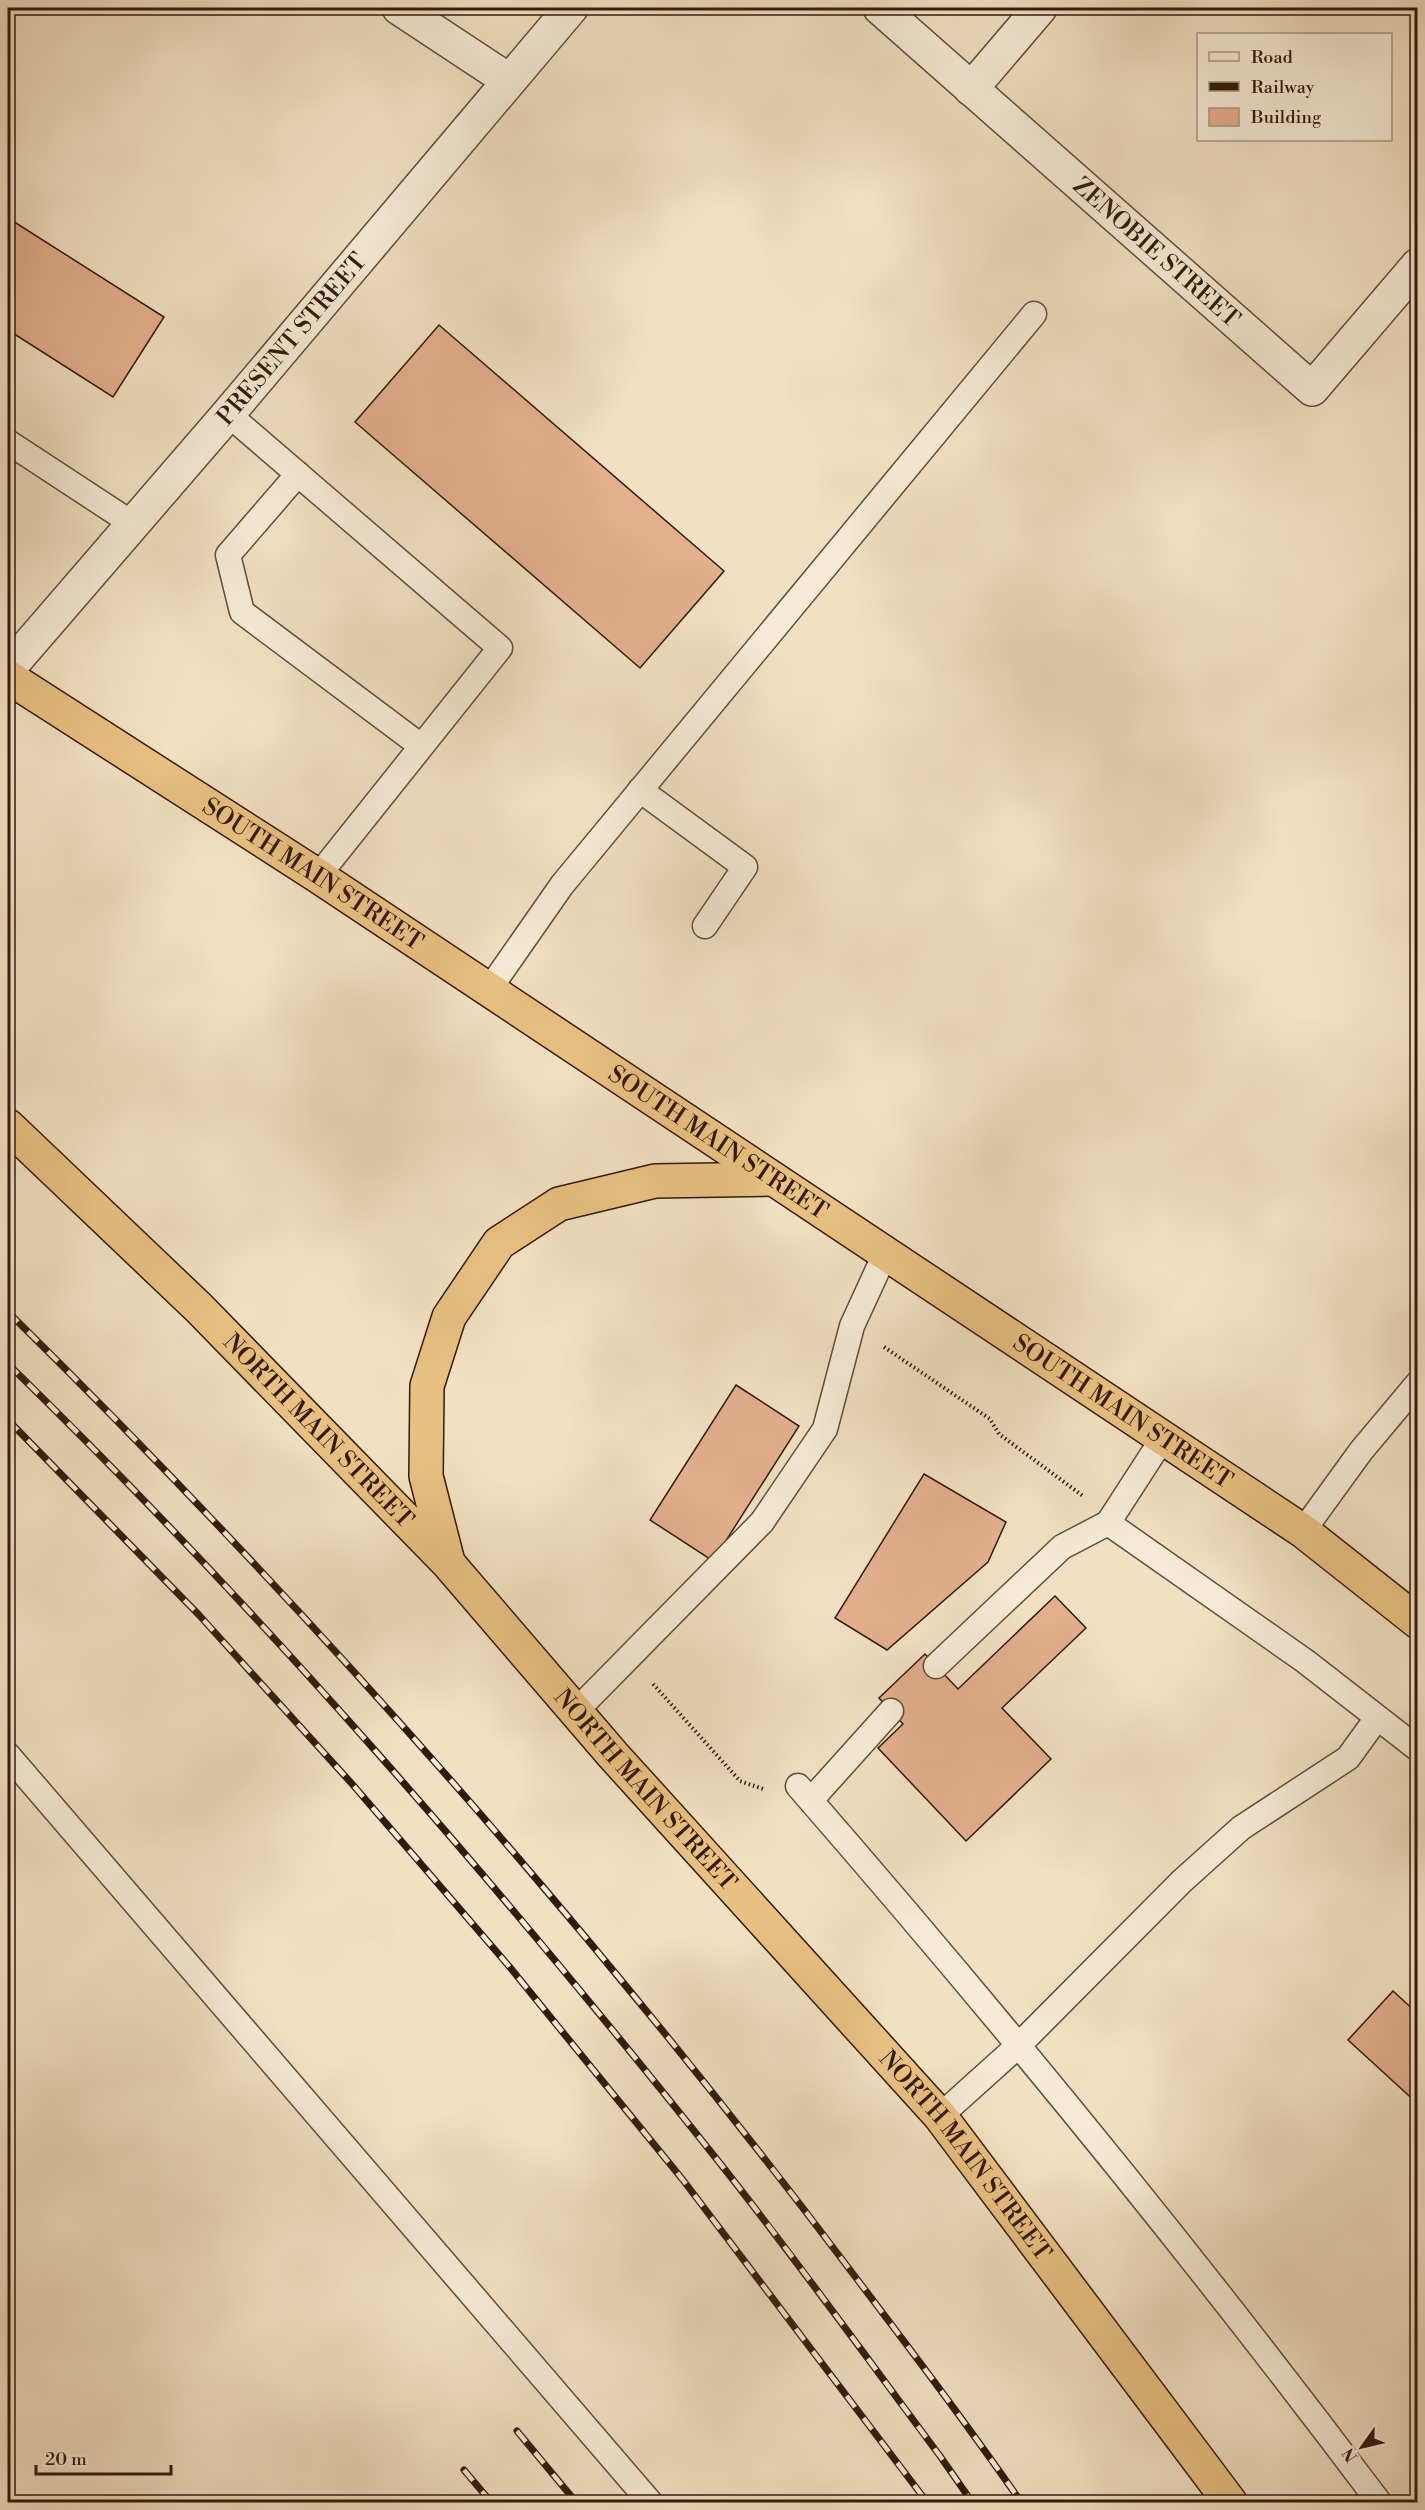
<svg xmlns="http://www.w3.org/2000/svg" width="1425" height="2510" font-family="'Libre Bodoni',serif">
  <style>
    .building { fill: #e3af8d; stroke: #321a0b; stroke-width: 1.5 }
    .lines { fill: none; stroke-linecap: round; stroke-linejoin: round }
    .service-casing { stroke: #624c39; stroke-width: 27 }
    .minor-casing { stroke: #624c39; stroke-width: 36 }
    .tertiary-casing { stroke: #624c39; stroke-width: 36 }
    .trunk-casing { stroke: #321a0b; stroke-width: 36 }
    .path { stroke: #321a0b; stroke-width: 4; stroke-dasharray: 1.5 3; stroke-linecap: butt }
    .service { stroke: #f6ebd7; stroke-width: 24 }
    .minor { stroke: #f6ebd7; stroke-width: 33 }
    .tertiary { stroke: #f6ebd7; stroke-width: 33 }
    .trunk { stroke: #e8c081; stroke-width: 33 }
    .rail-casing { stroke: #321a0b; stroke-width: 7 }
    .rail { stroke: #f6ebd7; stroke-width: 4.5; stroke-dasharray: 14; stroke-linecap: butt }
    .labels { text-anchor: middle; stroke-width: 4.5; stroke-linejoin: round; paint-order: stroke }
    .street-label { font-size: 24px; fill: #321a0b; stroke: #f6ebd7 }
  </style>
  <rect width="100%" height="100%" fill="#f1e0c2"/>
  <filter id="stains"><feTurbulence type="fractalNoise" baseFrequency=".00333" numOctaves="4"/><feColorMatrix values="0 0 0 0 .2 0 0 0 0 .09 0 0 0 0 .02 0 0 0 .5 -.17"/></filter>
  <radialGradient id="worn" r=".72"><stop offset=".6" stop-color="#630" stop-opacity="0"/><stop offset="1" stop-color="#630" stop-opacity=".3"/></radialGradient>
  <!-- building -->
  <g class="building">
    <polygon points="8,218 164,317 113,397 8,330"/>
    <polygon points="439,325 724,571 640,668 355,422"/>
    <polygon points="736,1385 799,1426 713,1561 650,1520"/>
    <polygon points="924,1474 1006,1522 988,1562 887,1650 835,1618"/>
    <polygon points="1055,1596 1086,1628 1002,1708 1051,1759 966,1841 878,1748 903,1724 879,1698 925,1654 958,1689"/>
    <polygon points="1393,1991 1418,2014 1418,2104 1348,2040"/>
  </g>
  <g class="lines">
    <defs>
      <g id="service">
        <polyline points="228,414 500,648 318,876"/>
        <polyline points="8,442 133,524"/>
        <polyline points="298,474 228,555 242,612 421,746"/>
        <polyline points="640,790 745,867 705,926"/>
        <polyline points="488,991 562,885 1034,314"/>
        <polyline points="1163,1438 1108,1523 1305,1661 1418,1749"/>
        <polyline points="1303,1531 1361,1451 1418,1383"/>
        <polyline points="936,1666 1062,1547 1108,1523"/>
        <polyline points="576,1711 762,1522 825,1429 852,1326 885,1254"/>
        <polyline points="8,1755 650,2502"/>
        <path d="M798,1786c202,232 397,471 581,716"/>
        <polyline points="811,1800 891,1711"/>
        <polyline points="940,2116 1019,2045 1182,1881 1241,1828 1348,1758 1377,1718"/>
      </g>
      <g id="minor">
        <polyline points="399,8 508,80"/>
        <path id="s1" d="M880,8l432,381 106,-124"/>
        <polyline points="971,89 1040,8"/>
      </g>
      <g id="tertiary">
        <path id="s2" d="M8,669l220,-255 343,-406"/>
      </g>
      <g id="trunk">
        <path id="s3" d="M8,677l310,199 985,655 115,91"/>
        <path id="s4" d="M8,1126l191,182 249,255 165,192 327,361 290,386"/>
        <polyline points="448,1562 426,1476 427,1386 449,1317 499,1243 559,1204 655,1181 772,1179"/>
      </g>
    </defs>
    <!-- service casing -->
    <use href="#service" class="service-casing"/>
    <!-- minor casing -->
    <use href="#minor" class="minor-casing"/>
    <!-- tertiary casing -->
    <use href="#tertiary" class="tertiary-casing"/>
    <!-- trunk casing -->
    <use href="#trunk" class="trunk-casing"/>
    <!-- path -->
    <g class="path">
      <polyline points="884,1347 990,1419 999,1434 1083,1496"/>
      <polyline points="653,1684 740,1781 763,1789"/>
    </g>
    <!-- service -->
    <use href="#service" class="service"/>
    <!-- minor -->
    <use href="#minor" class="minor"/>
    <!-- tertiary -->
    <use href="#tertiary" class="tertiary"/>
    <!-- trunk -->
    <use href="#trunk" class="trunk"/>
    <defs>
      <g id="rail">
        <path d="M8,1312c301,296 581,613 836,950 60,79 120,158 177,240"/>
        <path d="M8,1364c255,248 489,519 711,798 76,96 148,196 221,294l32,46"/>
        <polyline points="8,1420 199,1615 353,1785 508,1965 683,2180 927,2502"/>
        <polyline points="517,2431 576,2502"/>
        <polyline points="464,2470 491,2502"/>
      </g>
    </defs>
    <!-- rail casing -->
    <use href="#rail" class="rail-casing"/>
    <!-- rail -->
    <use href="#rail" class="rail"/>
  </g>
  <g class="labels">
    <!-- street labels -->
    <g class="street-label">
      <text dy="8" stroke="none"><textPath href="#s1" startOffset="369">ZENOBIE STREET</textPath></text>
      <text dy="8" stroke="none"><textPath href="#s2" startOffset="435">PRESENT STREET</textPath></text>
      <text dy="8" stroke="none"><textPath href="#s3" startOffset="363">SOUTH MAIN STREET</textPath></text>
      <text dy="8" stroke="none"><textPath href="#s3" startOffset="849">SOUTH MAIN STREET</textPath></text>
      <text dy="8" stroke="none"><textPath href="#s3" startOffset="1335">SOUTH MAIN STREET</textPath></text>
      <text dy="8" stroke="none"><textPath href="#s4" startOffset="435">NORTH MAIN STREET</textPath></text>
      <text dy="8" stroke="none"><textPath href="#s4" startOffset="921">NORTH MAIN STREET</textPath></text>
      <text dy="8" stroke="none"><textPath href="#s4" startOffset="1407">NORTH MAIN STREET</textPath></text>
    </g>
  </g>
  <!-- margin -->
  <rect width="1425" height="2510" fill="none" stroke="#f1e0c2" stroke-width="30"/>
  <rect x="9" y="9" width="1407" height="2492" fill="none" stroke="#321a0b" stroke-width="3"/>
  <rect x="15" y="15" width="1395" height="2480" fill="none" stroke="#321a0b" stroke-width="1.5"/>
  <!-- legend -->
  <rect x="1197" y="33" width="195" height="108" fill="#f6ebd7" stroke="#a89785" stroke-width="1.5"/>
  <rect x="1209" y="52" width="30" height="9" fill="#f6ebd7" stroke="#a89785" stroke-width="1.5"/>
  <text x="1251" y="63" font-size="18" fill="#321a0b">Road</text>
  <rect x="1209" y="82" width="30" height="9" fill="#321a0b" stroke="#a89785" stroke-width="1.5"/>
  <text x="1251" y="93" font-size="18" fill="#321a0b">Railway</text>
  <rect x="1209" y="108" width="30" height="18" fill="#e3af8d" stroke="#a89785" stroke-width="1.5"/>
  <text x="1251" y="123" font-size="18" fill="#321a0b">Building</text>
  <!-- north arrow -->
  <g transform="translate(1362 2447) rotate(236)" stroke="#f6ebd7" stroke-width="4.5" paint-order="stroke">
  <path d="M0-4.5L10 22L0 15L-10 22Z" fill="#321a0b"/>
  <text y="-9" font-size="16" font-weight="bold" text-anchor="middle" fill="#321a0b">N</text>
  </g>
  <!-- scale -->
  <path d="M36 2465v9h135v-9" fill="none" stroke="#321a0b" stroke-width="3"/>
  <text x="45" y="2465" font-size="18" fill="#321a0b" stroke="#f6ebd7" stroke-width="4.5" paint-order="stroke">20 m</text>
  <rect width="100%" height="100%" filter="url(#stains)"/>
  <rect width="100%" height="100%" fill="url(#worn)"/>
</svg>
